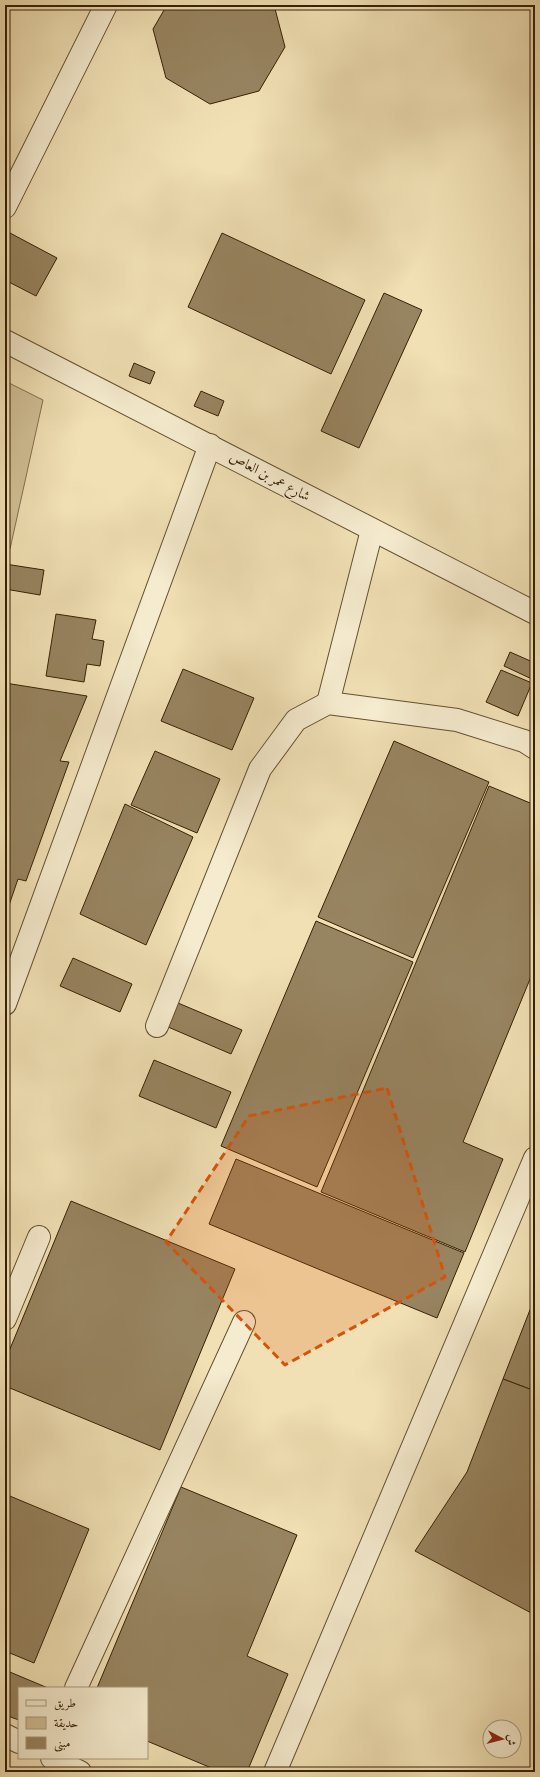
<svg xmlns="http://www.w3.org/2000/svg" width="540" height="1777" font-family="'Libre Bodoni',Amiri,serif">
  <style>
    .green { fill: #d1bf96; stroke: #84704e }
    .building { fill: #978460; stroke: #372005 }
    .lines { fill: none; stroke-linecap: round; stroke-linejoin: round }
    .minor-casing { stroke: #655031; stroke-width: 24 }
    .minor { stroke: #f5ebce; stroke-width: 22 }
    .marked { fill: #d6530b; fill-opacity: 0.2; stroke: #d6530b; stroke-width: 3; stroke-dasharray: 8 5; stroke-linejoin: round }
    .labels { text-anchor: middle; stroke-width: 3; stroke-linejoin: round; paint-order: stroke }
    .street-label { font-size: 14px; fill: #372005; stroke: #f5ebce }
  </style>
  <rect width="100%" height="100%" fill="#f0e0b4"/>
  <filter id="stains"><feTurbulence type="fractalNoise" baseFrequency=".005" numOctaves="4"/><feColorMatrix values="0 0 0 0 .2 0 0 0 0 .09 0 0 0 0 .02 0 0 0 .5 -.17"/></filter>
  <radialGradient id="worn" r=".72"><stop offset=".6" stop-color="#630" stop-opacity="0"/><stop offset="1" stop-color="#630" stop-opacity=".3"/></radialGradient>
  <!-- green -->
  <polygon class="green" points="5,381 43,400 10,549 5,548"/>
  <!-- building -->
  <g class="building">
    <polygon points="167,5 274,5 285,47 259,91 210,104 166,78 153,29"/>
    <polygon points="10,233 57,258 36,296 5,280 5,242"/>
    <polygon points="222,233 365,300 331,374 188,307"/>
    <polygon points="384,293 422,310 359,448 321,431"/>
    <polygon points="134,363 155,372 150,384 129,376"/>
    <polygon points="201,391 224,401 218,416 194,406"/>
    <polygon points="5,564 44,570 40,595 5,589"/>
    <polygon points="56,614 96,620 92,639 104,641 100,666 87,664 84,682 46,676"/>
    <polygon points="510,652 535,663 534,680 504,666"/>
    <polygon points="183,669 254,698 232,750 161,721"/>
    <polygon points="501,670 532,683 518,716 486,702"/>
    <polygon points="5,683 87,696 60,761 69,762 26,881 18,879 5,917"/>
    <polygon points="394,741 489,782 413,958 318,917"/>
    <polygon points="155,751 220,779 197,833 131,805"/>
    <polygon points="489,786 535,805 535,967 463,1142 503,1159 465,1252 321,1192"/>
    <polygon points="125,804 193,837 146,945 80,914"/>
    <polygon points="316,921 413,962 317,1187 221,1146"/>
    <polygon points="73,958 132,984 120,1012 60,986"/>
    <polygon points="178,1003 242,1030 231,1054 168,1027"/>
    <polygon points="154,1060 231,1092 216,1128 139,1096"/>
    <polygon points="236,1159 464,1253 437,1318 209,1224"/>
    <polygon points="71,1201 235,1269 160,1450 5,1386 5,1361"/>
    <polygon points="535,1297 535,1391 503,1379"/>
    <polygon points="503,1379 535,1391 535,1615 415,1551 467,1472"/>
    <polygon points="181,1487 297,1535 247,1656 288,1674 247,1772 221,1772 147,1741 147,1688 97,1688"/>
    <polygon points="5,1494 89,1529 34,1663 5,1651"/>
    <polygon points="5,1670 48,1688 19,1688 19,1720 5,1715"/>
  </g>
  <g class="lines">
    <defs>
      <g id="minor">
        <polyline points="5,207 106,5"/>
        <polyline points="5,341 535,613"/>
        <polyline points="328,703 372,530"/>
        <polyline points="5,1004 210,445"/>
        <polyline points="157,1026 260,769 296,720 328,703 457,720 524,741 535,748"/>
        <polyline points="5,1319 39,1237"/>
        <polyline points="76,1688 244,1322"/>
        <polyline points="5,1735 19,1742"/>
        <polyline points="52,1758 80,1772"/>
        <polyline points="275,1772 535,1158"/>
      </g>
    </defs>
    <!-- minor casing -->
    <use href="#minor" class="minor-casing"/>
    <!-- minor -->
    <use href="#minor" class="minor"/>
  </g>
  <!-- marked area -->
  <path class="marked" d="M387,1088l58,189 -160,88 -119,-123 83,-126z"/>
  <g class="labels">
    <!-- street labels -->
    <g class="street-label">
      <text transform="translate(270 476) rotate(28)" y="5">شارع عمر بن العاص</text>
    </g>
  </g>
  <!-- margin -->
  <rect width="540" height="1777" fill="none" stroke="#f0e0b4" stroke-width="20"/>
  <rect x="6" y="6" width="528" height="1765" fill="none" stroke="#372005" stroke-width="2"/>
  <rect x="10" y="10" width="520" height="1757" fill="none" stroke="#372005"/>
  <!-- legend -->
  <rect x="18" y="1687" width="130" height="72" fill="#f5ebce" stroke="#a99a7e"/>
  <rect x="26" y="1700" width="20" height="6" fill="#f5ebce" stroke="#a99a7e"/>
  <text x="54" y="1707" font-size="12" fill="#372005">طريق</text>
  <rect x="26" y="1717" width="20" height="12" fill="#d1bf96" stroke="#a99a7e"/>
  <text x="54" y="1727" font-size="12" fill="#372005">حديقة</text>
  <rect x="26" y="1737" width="20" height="12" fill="#978460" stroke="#a99a7e"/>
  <text x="54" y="1747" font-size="12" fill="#372005">مبنى</text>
  <!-- north arrow -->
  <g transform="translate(502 1739) rotate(97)"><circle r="19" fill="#f5ebce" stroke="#a99a7e"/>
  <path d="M0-3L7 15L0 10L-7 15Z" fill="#8f2418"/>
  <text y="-6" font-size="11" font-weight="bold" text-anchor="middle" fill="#372005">ش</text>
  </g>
  <rect width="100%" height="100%" filter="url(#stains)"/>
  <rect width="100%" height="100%" fill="url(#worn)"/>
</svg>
